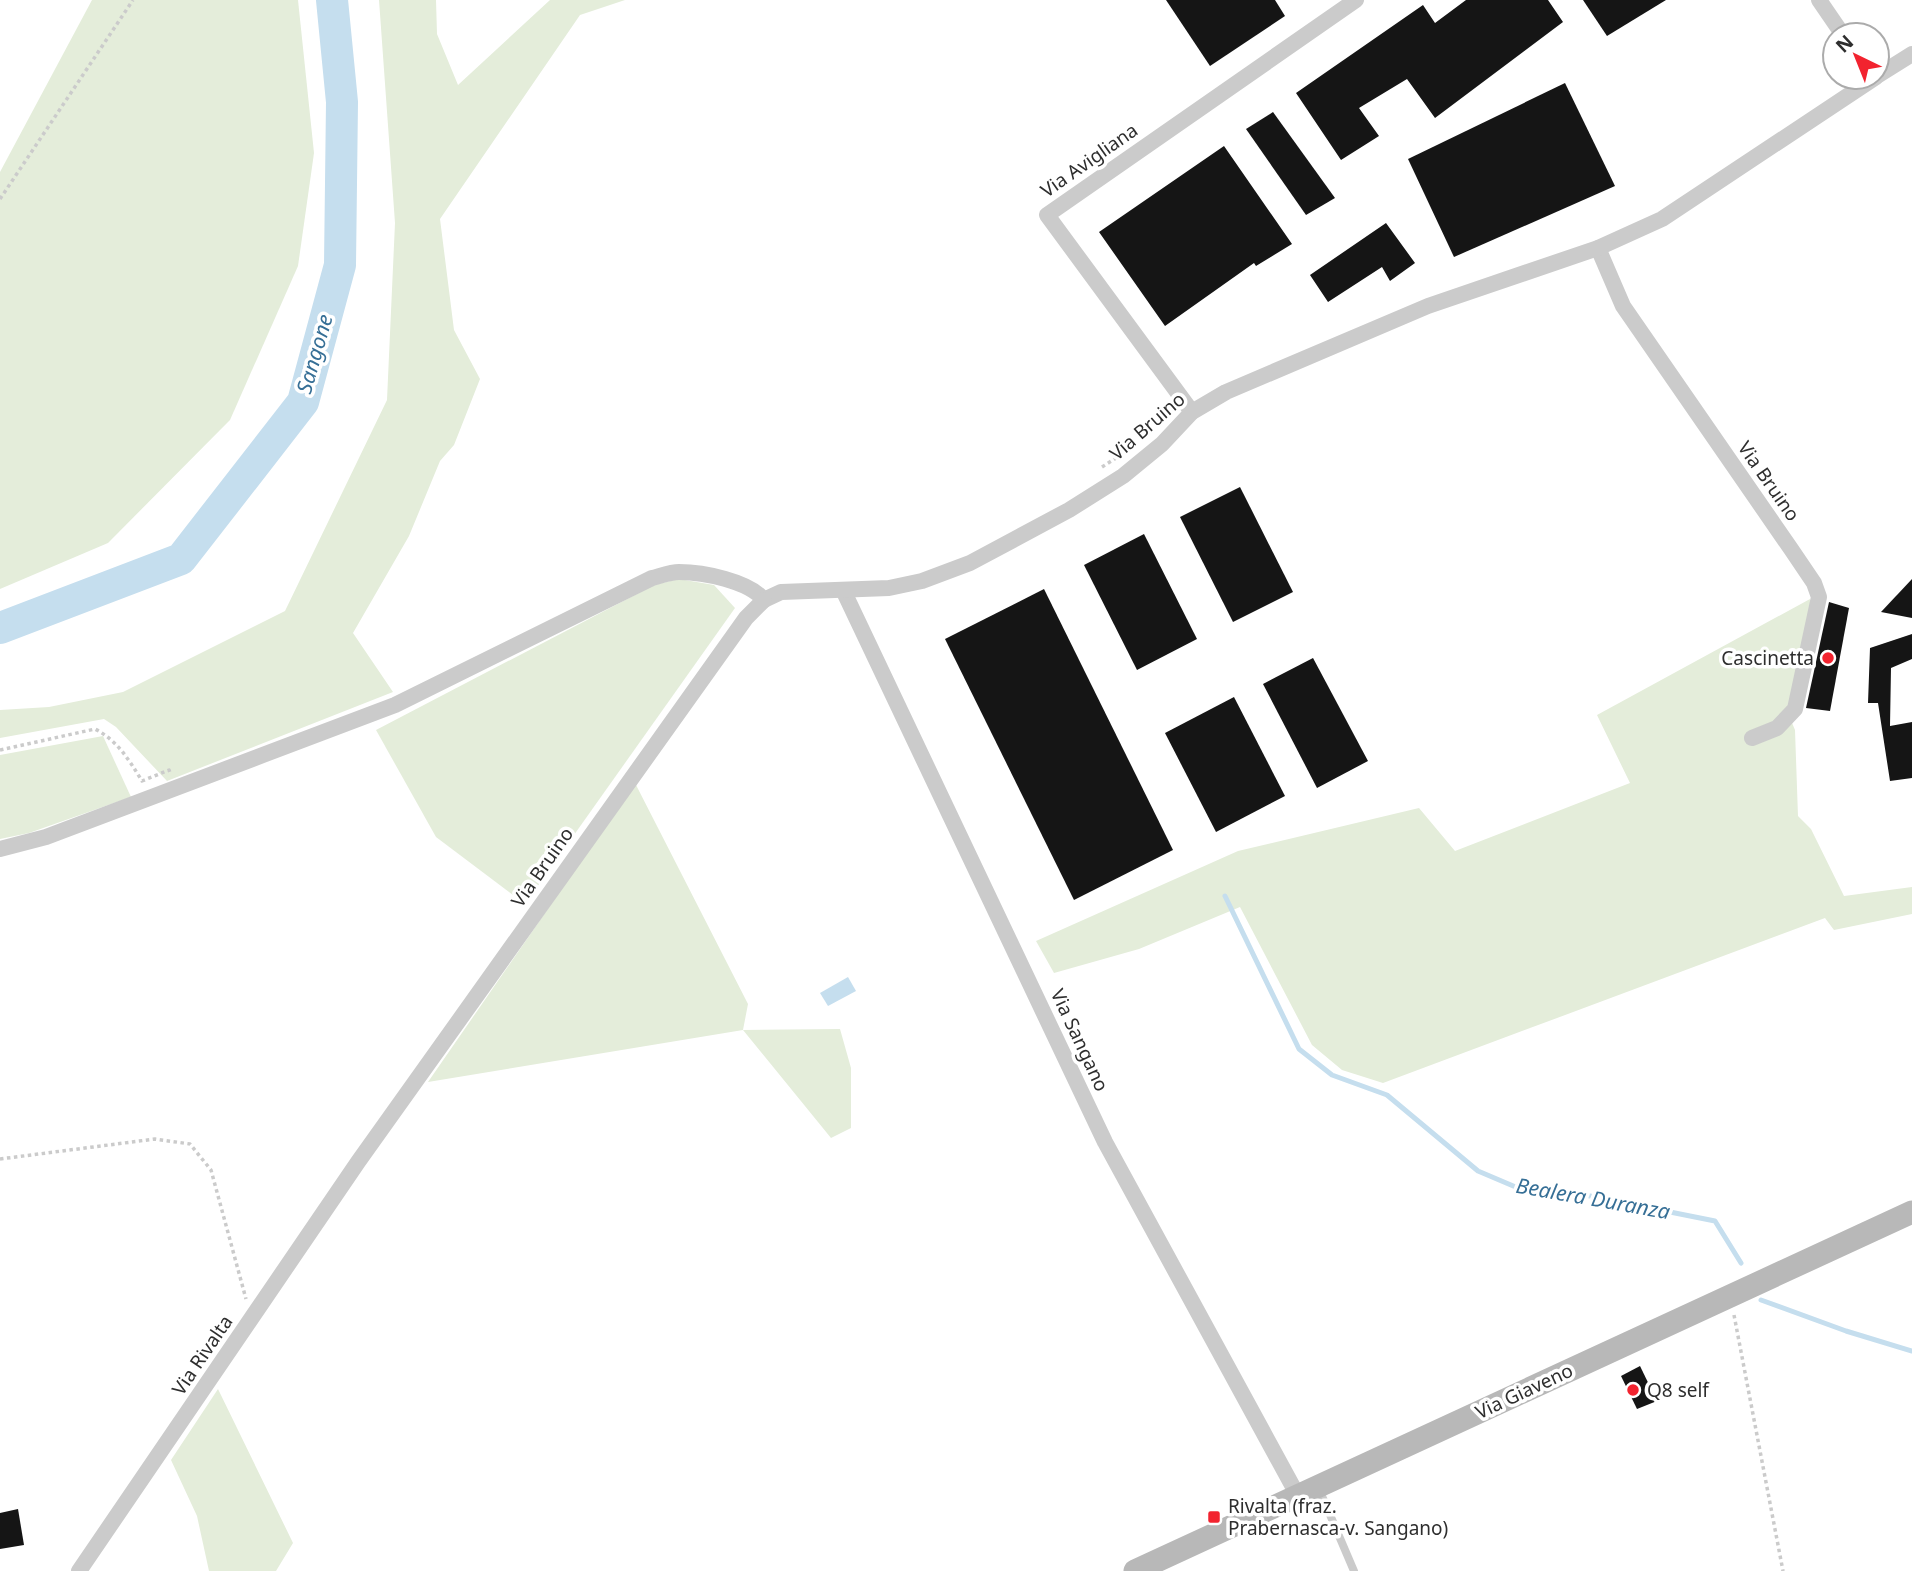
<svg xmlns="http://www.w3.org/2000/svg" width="1912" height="1571" font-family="'Noto Sans',sans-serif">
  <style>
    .green { fill: #e4edda }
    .water { fill: #c5deee }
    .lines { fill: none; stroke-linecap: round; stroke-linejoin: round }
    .stream { stroke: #c5deee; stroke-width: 5 }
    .river { stroke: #c5deee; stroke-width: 32 }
    .building { fill: #151515 }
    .path { stroke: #cbcbcb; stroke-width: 3.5; stroke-dasharray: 3.5 3.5; stroke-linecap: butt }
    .service { stroke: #cbcbcb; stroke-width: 8 }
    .minor { stroke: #cbcbcb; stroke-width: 16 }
    .secondary { stroke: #b8b8b8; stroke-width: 23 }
    .poi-dot { fill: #f2232f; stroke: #fff; stroke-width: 2.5 }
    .labels { text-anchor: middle; stroke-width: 7; stroke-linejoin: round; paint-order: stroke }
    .street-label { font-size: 19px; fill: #2e2e2e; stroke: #fff }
    .poi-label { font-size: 19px; fill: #2e2e2e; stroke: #fff; text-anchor: start }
    .water-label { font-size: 21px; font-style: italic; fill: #366f96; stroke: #fff }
  </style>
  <rect width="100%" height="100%" fill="#fff"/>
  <!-- green -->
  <g class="green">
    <polygon points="92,0 298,0 314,153 298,266 230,420 108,543 0,589 0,172"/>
    <polygon points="379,0 436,0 437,34 458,85 550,0 625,0 580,15 440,219 454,330 480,379 454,445 440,461 409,536 353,633 393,692 167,781 116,727 104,719 0,738 0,710 49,707 123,692 285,611 387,400 395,223"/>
    <polygon points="679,579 714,585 735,608 525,904 436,837 376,730 654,585"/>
    <polygon points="1810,599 1813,610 1787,711 1795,730 1798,816 1811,829 1844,896 1912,887 1912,914 1834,930 1825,918 1383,1083 1342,1070 1312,1045 1240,907 1139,949 1054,973 1036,941 1238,851 1419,808 1455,851 1630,783 1597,715"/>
    <polygon points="103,736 131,797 29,833 0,839 0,755"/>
    <polygon points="635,783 748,1004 743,1030 840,1029 851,1068 851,1128 831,1138 743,1030 428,1082"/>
    <polygon points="218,1389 293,1543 276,1571 209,1571 197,1516 171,1460"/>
  </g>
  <!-- water -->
  <polygon class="water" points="848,977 856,991 828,1006 820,993"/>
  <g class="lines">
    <!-- stream -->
    <g class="stream">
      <polyline points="1225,896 1299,1049 1332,1075 1387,1095 1478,1171 1518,1188 1585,1195 1715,1221 1741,1263"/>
      <polyline points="1761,1300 1846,1331 1912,1351"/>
    </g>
    <!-- river -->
    <polyline class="river" points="0,628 181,559 303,402 340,265 342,102 332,0"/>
  </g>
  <!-- building -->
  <g class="building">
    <polygon points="1166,0 1275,0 1285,16 1210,66"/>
    <polygon points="1466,0 1548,0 1563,22 1435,118 1407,79 1359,108 1379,136 1341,160 1296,93 1423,5 1435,23"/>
    <polygon points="1583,0 1666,0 1607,36"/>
    <polygon points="1565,83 1615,186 1454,257 1408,159"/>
    <polygon points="1273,112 1335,198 1306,215 1246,129"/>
    <polygon points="1224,146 1292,244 1256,266 1254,263 1165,326 1099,232"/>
    <polygon points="1386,223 1415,263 1390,281 1382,267 1328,302 1310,275"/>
    <polygon points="1240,487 1293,592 1233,622 1180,517"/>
    <polygon points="1144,534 1197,639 1137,670 1084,565"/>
    <polygon points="1912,579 1912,618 1881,612"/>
    <polygon points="1044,589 1173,850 1074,900 945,639"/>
    <polygon points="1829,602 1849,608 1830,711 1806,708"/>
    <polygon points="1912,634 1912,659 1891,668 1890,726 1912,722 1912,778 1890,781 1878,703 1868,703 1870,648"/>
    <polygon points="1313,658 1368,761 1317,788 1263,684"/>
    <polygon points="1234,697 1285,796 1216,832 1165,733"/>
    <polygon points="1640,1366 1657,1401 1637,1409 1621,1376"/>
    <polygon points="18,1509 24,1545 0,1549 0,1513"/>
  </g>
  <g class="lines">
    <!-- path -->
    <g class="path">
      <polyline points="0,199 133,0"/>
      <polyline points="1102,467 1116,458"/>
      <path d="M0,750l95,-21c23,12 34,31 47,52l27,-11 2,5"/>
      <polyline points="0,1159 155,1139 190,1144 211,1170 246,1299"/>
      <polyline points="1734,1315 1783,1571"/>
    </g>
    <!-- service -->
    <polyline class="service" points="1319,1489 1354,1571"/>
    <!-- minor -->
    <g class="minor">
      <polyline points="1819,0 1843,35"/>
      <polyline points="1877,76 1912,54"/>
      <polyline points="1598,248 1623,306 1791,549 1814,583 1819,597 1795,709 1777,728 1752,738"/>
      <polyline points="1192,412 1047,215 1356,0"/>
      <polyline points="844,592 1105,1142 1298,1496"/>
      <path d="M0,849l46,-12 349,-132 257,-127c8,-2 19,-6 27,-6 24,0 70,9 85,28l17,-8 108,-4 33,-7 48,-18 99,-53 54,-34 39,-32 30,-32 34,-20 202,-86 170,-58 64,-29 214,-142"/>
      <polyline points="79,1571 358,1162 746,618 764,600"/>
    </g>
    <!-- secondary -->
    <polyline class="secondary" points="1135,1571 1912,1212"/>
  </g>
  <!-- markers -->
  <g class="poi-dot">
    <circle cx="1828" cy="658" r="7"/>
    <circle cx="1633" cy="1390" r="7"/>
    <rect x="1207" y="1510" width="14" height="14" rx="3.5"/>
  </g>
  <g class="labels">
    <!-- street labels -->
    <g class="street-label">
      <text transform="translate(1089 160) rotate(-35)" y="7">Via Avigliana</text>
      <text transform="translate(1147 426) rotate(-41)" y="7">Via Bruino</text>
      <text transform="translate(1769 481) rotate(55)" y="7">Via Bruino</text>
      <text transform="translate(542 867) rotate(-55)" y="7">Via Bruino</text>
      <text transform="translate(1080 1040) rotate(65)" y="7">Via Sangano</text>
      <text transform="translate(202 1355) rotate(-56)" y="7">Via Rivalta</text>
      <text transform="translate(1524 1391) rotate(-25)" y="7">Via Giaveno</text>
    </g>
    <!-- poi labels -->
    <g class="poi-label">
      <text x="1814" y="665" text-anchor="end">Cascinetta</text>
      <text x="1647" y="1397">Q8 self</text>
      <text x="1228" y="1513">Rivalta (fraz.<tspan x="1228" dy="22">Prabernasca-v. Sangano)</tspan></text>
    </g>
    <!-- water labels -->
    <g class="water-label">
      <text transform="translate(315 354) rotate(-74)" y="7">Sangone</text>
      <text transform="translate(1593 1199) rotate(10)" y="7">Bealera Duranza</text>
    </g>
  </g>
  <!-- north arrow -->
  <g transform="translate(1856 56) rotate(317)"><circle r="33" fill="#ffffff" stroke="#ababab" stroke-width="2"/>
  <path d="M0-5L12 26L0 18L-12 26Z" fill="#f2232f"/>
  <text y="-10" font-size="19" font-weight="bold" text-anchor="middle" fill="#2e2e2e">N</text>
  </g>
</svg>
